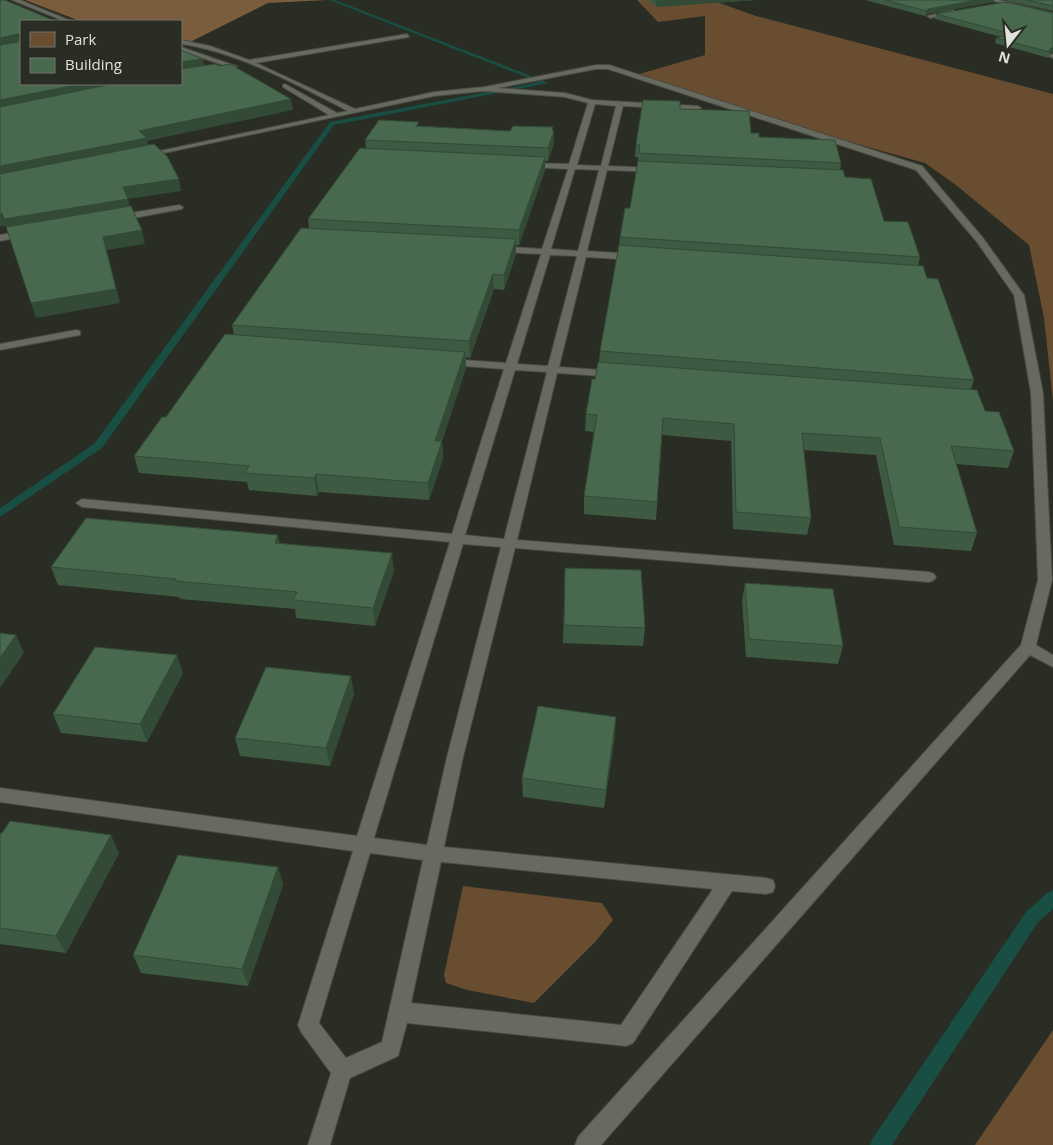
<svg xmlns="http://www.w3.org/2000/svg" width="1053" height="1145" font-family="'Open Sans',sans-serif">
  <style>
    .green { fill: #694d31 }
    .forest { fill: #7b5d3e }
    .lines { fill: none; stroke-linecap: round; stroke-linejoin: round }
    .stream { fill: #184e43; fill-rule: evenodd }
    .service-casing { stroke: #484a42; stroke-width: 2 }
    .service { fill: #676a5f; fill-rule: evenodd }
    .wall { fill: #3e5a42 }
    .shaded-wall { fill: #324a36 }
    .building { fill: #48694d; stroke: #324a36 }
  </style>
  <rect width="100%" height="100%" fill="#2a2d23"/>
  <!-- green -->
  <g class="green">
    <polygon points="637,0 711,0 756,16 1053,94 1053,401 1044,318 1029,245 956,185 925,163 757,116 636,75 705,55 705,16 658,22"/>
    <polygon points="463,886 602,903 613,920 595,942 534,1003 467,990 446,983 444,975"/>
    <polygon points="1053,1030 1053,1145 975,1145"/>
  </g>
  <!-- forest -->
  <polygon class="forest" points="25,0 327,0 268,3 188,43 181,41 181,21 80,21"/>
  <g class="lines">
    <!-- stream -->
    <g class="stream">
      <polygon points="329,0 335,0 549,83 334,125 102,448 0,517 0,508 94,444 330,122 539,82"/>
      <polygon points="1053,890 1053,909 1038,922 892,1145 870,1145 873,1138 1026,912 1047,893"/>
    </g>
    <defs>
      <g id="service">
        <polygon points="12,0 20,0 71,21 64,21"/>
        <polygon points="990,0 999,0 1053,13 1053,17"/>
        <polygon points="954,10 956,13 930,18 927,16"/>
        <path d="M407,34l2,3 -153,26 99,46 79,-17 50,-5 112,-22h13l313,101 61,72 41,57 19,98 9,187 -16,65 17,10v12l-23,-12 -429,490h-26l3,-8 443,-492 17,-65 -7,-187 -17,-98 -37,-53 -61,-72 -308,-101h-12l-98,19 67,5 27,7 106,6 3,2 -3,2 -75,-4 -15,60 46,2 4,2 -4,2 -47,-2 -20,81 48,3 5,3 -5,3 -49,-3 -27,110 56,4 5,3 -5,3 -58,-4 -40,167 412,32 5,2 2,3 -2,3 -5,2 -414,-34 -52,209 -19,90 322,31 7,2 2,6 -2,6 -7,2 -34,-3 -99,152 -7,3 -219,-23 -9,33 -48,22 -20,67h-22l23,-72 -30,-41 -3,-7 55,-174 -353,-49v-14l357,48 93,-294 -368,-35 -6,-4 6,-4 370,35 52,-165 -55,-4 -5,-3 5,-3 57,4 35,-109 -42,-2 -4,-3 4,-3 43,3 26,-80 -42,-2 -4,-2 4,-2 43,1 19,-61 -23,-6 -81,-6 -50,5 -289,61 -4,-2 188,-40 -46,-28v-2l2,-1 52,29 11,-2c-51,-26 -110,-59 -167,-67v-4l29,6 39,14zM595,104l21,2 -15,60 -24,-1zM575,169l24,1 -21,81 -27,-2zM550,255l27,1 -29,110 -31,-2zM515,370l32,2 -43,167 -39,-4zM463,544l38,3 -54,210 -20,88 -53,-7zM370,853l53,7 -41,182 -36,16 -27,-35zM441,862l272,27 -92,136 -210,-22z"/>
        <polygon points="181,47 236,66 237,67 232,68 181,51"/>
        <polygon points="1053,54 1053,58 1049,56 1050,55"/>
        <polygon points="179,205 183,207 182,209 118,221 114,218 118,215"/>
        <polygon points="28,230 31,231 31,235 0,241 0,235"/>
        <polygon points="76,330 80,331 80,335 0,350 0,344"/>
      </g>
    </defs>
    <!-- service casing -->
    <use href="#service" class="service-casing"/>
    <!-- service -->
    <use href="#service" class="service"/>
  </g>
  <!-- wall -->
  <g class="wall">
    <polygon points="647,0 756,0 656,7"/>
    <polygon points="865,0 994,0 993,2 927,14 925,16"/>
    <polygon points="1003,0 1053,0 1053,11"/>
    <polygon points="1053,13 1053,52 1050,54 1049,58 995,43 996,38 1001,37 935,19 936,14"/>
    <polygon points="680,109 751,133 759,137 841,163 840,170 845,177 884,221 920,257 918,266 927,278 974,380 971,390 985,411 1014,451 1008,468 956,464 977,533 971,551 894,545 876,455 804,450 811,518 807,535 733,529 731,441 662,435 656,520 584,514 584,496 594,432 585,431 586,414 599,362 600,351 619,246 620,237 630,208 638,161 638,157 635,157 636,144"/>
    <polygon points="419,126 510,131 553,127 553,131 554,131 554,143 548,161 545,161 545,170 519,245 516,245 516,254 504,290 494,289 470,358 466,357 466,368 442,441 443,458 429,500 319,492 317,496 249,490 247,482 139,473 134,456 234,335 232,325 309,229 308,219 366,148 365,140"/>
    <polygon points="280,544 394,571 375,626 296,618 295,609 180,599 179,597 58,585 51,567"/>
    <polygon points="565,568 645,628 643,646 563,643"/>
    <polygon points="745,583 843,646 838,664 746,657 742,601"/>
    <polygon points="183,673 147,742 61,733 53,714"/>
    <polygon points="354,694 330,766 240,756 235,738"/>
    <polygon points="615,735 604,808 523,797 522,778"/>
    <polygon points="0,833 119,853 66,953 0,944"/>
    <polygon points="278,867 283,885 248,986 141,973 133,955"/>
  </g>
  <!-- shaded-wall -->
  <g class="shaded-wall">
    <polygon points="679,0 756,0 656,7 656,1"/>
    <polygon points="977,0 994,0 993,2 927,14 925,16 926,11 928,9"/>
    <polygon points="18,34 21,44 0,48 0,38"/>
    <polygon points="1053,47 1053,52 1050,54 1050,52 1049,50"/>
    <polygon points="203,59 204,69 181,73 181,62"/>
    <polygon points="81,84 135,84 0,112 0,100"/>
    <polygon points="291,99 293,110 147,141 149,149 0,179 0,166 139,131"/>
    <polygon points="553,127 553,133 554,131 554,143 548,161 548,148"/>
    <polygon points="545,157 545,170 519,245 519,230"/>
    <polygon points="179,179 181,191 128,199 131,211 8,232 6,226 0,226 0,213 123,187"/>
    <polygon points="142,230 145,244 107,250 120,303 36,318 31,303 103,237"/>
    <polygon points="516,239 516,254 504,290 504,275"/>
    <polygon points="493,274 494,289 470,358 469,341"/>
    <polygon points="465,352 466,368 436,458 435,441"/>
    <polygon points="442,441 443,458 429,500 428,483"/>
    <polygon points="316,474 319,492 317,496 314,478"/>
    <polygon points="278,535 282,553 275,543"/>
    <polygon points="392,553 394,571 375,626 373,608"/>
    <polygon points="16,635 24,653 0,688 0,658"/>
    <polygon points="177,655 183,673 147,742 140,724"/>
    <polygon points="351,676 354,694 330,766 326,748"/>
    <polygon points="616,717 615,735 604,808 606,790"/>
    <polygon points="111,835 119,853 66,953 56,936"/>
    <polygon points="278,867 283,885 248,986 242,969"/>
  </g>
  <!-- building -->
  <g class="building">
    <polygon points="0,0 5,0 55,21 21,21 21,84 81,84 0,100 0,45 18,42 20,36 18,34 0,38"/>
    <polygon points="654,0 679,0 656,1"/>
    <polygon points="885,0 977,0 928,9 926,11"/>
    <polygon points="1027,0 1053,0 1053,6"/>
    <polygon points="1005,2 1053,13 1053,47 1049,50 1050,52 996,38 1012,34 936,14"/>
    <polygon points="181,50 203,59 181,62"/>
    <polygon points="215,64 220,66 230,64 291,99 139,131 147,138 0,166 0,107 112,84 181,84 181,69"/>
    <polygon points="643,100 680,101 680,109 749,111 751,133 759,133 759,137 835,140 841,163 639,153 640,145 636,144"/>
    <polygon points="379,120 419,122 416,126 510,131 513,126 553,127 552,131 554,131 548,148 365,140"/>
    <polygon points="154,144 167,156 179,179 123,187 128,199 4,219 2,213 0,213 0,174"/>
    <polygon points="360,148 545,157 519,230 308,219"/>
    <polygon points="638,161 843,170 845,177 871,179 884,221 908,222 920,257 620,237 625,208 630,208"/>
    <polygon points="131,206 142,230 103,237 116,289 31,303 6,227"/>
    <polygon points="301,228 516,239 504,275 493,274 469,341 232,325"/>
    <polygon points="619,245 923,266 927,278 938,279 974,380 600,351"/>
    <polygon points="225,334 465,352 435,441 442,441 428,483 316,474 314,478 245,473 249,466 134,456 162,417 166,417"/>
    <polygon points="598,362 977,390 985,411 999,412 1014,451 951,446 977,533 899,527 880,438 802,433 811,518 736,512 734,424 663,418 657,502 584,496 597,415 586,414 592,379 595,379"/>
    <polygon points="86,518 278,535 275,543 392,553 373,608 293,600 297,592 175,581 176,579 51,567"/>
    <polygon points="565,568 641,570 645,628 564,625"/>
    <polygon points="745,583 833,589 843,646 749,639"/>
    <polygon points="0,633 16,635 0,658"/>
    <polygon points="95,647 177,655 140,724 53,714"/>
    <polygon points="266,667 351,676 326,748 235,738"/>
    <polygon points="538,706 616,717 606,790 522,778"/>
    <polygon points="10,821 111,835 56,936 0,928 0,833 2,833"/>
    <polygon points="178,855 278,867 242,969 133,955"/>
  </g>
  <!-- legend -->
  <rect x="20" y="20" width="162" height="65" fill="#2a2d23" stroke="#73756d"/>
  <rect x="30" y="32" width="25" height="15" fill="#694d31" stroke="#73756d"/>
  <text x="65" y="45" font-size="15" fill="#e0e2dc">Park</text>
  <rect x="30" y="58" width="25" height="15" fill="#48694d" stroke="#73756d"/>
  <text x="65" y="70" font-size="15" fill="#e0e2dc">Building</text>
  <!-- north arrow -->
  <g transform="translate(1008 45) rotate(196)" stroke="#2a2d23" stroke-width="4" paint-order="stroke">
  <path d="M0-4L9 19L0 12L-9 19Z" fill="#e0e2dc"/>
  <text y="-8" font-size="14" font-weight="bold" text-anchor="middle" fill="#e0e2dc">N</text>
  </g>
</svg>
